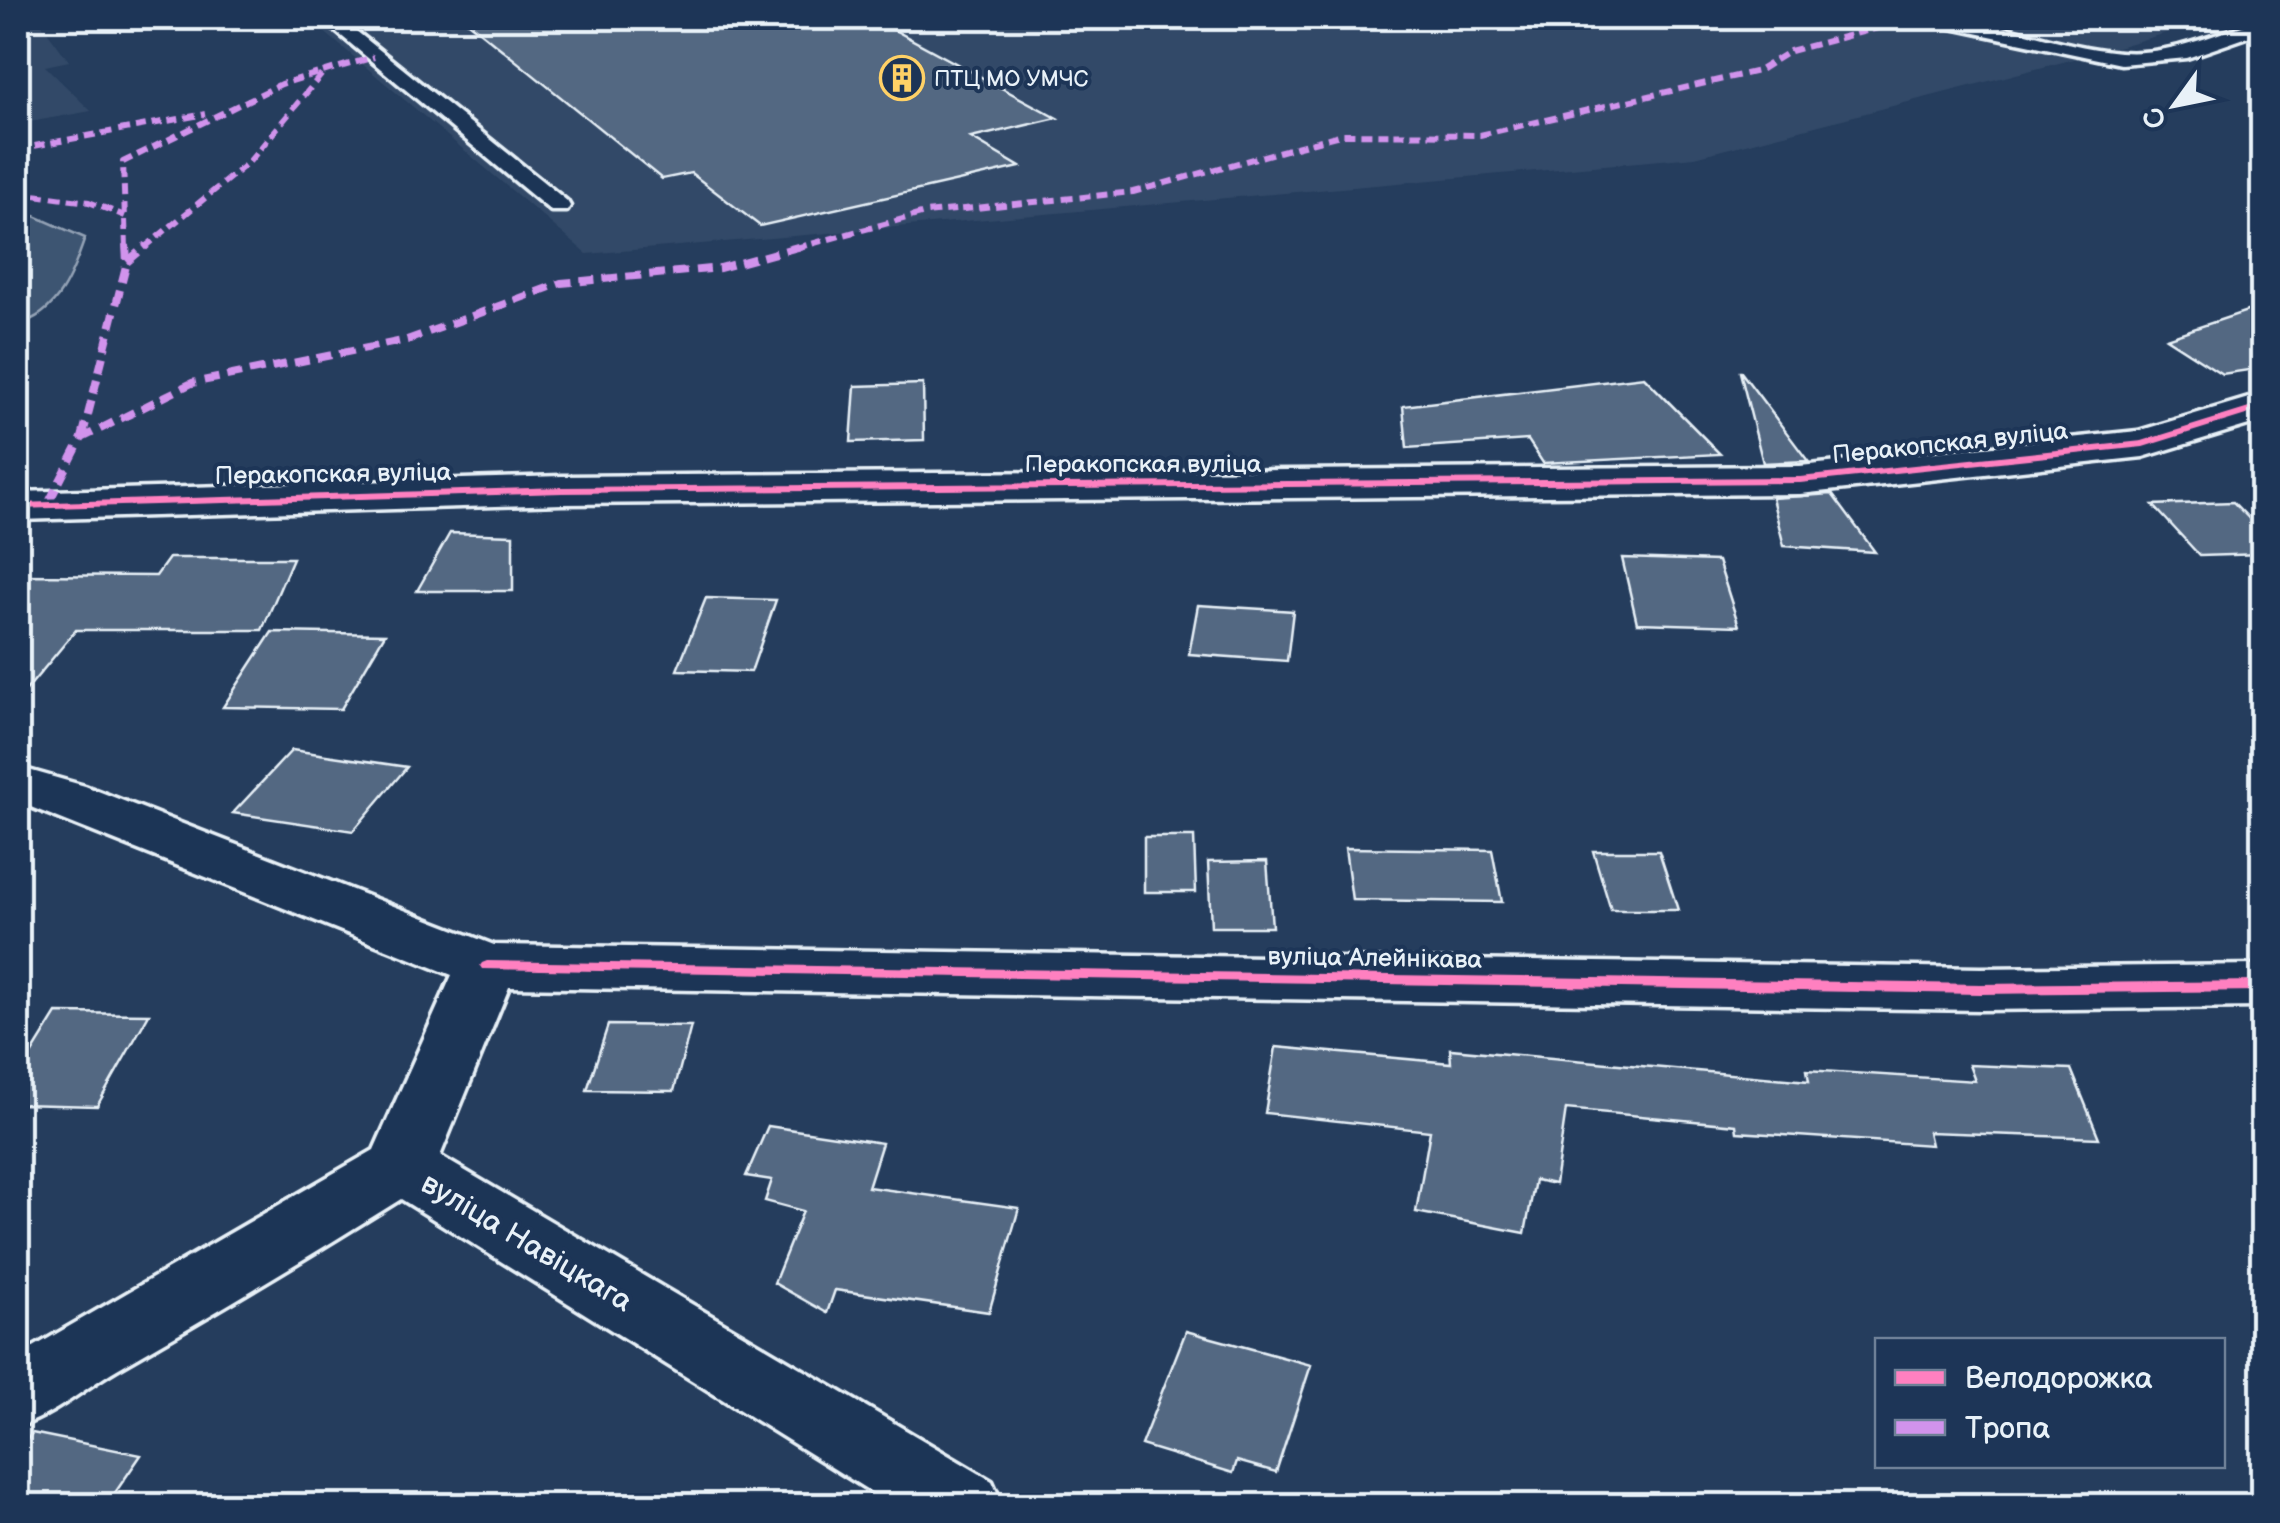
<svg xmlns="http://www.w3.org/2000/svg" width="2280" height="1523" font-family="'Balsamiq Sans',sans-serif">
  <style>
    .built { fill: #334a68 }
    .green { fill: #3e5472; stroke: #93a2b5; stroke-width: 2.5 }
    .building { fill: #536782; stroke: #e8f1f8; stroke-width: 2.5 }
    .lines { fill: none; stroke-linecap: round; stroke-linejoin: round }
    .service-casing { stroke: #e8f1f8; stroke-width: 7 }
    .minor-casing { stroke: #e8f1f8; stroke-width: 7 }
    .service { fill: #1d3557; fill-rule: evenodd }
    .minor { fill: #1d3557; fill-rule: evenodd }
    .quiet-far1 { stroke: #d193ec; stroke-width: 6; stroke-dasharray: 11 6; stroke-linecap: butt }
    .quiet { stroke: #d193ec; stroke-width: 8; stroke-dasharray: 15 8; stroke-linecap: butt }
    .cycleway-casing { stroke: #1d3557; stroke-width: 7 }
    .cycleway { fill: #ff80c0; fill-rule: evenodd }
    .labels { text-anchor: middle; stroke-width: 8; stroke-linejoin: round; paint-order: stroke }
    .far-poi-label { font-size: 22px; fill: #e8f1f8; stroke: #1d3557; text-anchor: start }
    .street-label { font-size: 25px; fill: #e8f1f8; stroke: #1d3557 }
    .near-street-label { font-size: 30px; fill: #e8f1f8; stroke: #1d3557 }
  </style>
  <rect width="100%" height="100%" fill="#253d5d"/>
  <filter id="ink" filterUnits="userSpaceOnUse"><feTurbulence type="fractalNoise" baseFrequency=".01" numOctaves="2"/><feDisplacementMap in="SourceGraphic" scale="20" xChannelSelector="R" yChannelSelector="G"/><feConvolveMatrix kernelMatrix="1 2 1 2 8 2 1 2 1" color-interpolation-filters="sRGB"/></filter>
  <g filter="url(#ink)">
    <!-- built -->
    <g class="built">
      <polygon points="18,18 37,18 69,61 45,66 91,111 18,124"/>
      <polygon points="308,18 2218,18 2086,56 1695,157 587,254"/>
    </g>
    <!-- green -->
    <path class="green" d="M18,213h10l57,25c-12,35 -27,77 -67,86z"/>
    <!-- building -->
    <g class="building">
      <polygon points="463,18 872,18 1057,118 971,138 1020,167 760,226 691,173 662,179"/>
      <polygon points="2262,306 2262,368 2222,374 2166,338"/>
      <polygon points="1740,372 1741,372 1808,461 1763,463"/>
      <polygon points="1644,377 1720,454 1543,463 1528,440 1407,448 1403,406"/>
      <polygon points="923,384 924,440 851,442 855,386"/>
      <polygon points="1832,494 1875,552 1784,546 1772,498"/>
      <polygon points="2233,502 2262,532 2262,554 2200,556 2153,505"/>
      <polygon points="450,533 513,535 513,591 417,591"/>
      <polygon points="169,558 293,558 262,630 76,630 18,700 18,575 156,576"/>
      <polygon points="1622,558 1718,561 1739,626 1637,623"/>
      <polygon points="706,598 776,600 751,672 677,670"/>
      <polygon points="1198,605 1293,611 1287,661 1189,654"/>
      <polygon points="272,632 385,634 341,709 223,707"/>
      <polygon points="292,750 407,767 353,831 233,813"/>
      <polygon points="1144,837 1194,837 1196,892 1144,892"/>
      <polygon points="1345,848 1492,850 1502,902 1352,900"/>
      <polygon points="1593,851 1659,851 1678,910 1611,910"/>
      <polygon points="1267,861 1272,927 1211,927 1208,862"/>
      <polygon points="57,1013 149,1014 97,1106 18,1104 18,1076"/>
      <polygon points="608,1025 691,1026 674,1091 587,1090"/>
      <polygon points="1276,1047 1451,1063 1450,1049 1809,1081 1807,1070 1975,1081 1969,1065 2071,1069 2099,1138 1928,1132 1931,1145 1737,1132 1736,1125 1566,1109 1555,1184 1535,1180 1525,1233 1416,1212 1430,1131 1265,1113"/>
      <polygon points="768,1126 882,1143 868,1187 1019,1208 989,1312 835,1290 827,1313 774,1283 803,1211 765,1201 772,1180 746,1176"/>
      <polygon points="1186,1331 1311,1365 1276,1472 1237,1461 1233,1473 1141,1445"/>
      <polygon points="32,1433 141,1455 106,1506 18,1506 18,1452"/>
    </g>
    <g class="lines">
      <defs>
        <g id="service">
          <polygon points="320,18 340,18 567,201 570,206 567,211 551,211"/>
          <path d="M1924,18c66,-4 130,29 196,34 51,4 95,-19 142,-32v12l-75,26 -66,6 -188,-40z"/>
        </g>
        <g id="minor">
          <polygon points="2262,394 2262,421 2143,457 1800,494 562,504 18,520 18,492 562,476 1800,466 2138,431"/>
          <path d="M18,767l67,19 409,159 1487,23 281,-3v42l-281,3 -1472,-23 -69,169 552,325 11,25h-109l-493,-307c-94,59 -188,115 -284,170 -34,20 -61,45 -99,58v-71l356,-206 78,-175 -434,-173z"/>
        </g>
      </defs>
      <!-- service casing -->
      <use href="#service" class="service-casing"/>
      <!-- minor casing -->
      <use href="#minor" class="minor-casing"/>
      <!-- service -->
      <use href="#service" class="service"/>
      <!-- minor -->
      <use href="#minor" class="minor"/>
      <!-- quiet-far1 -->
      <g class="quiet-far1">
        <polyline points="18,149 205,114"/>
        <polyline points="18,193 89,202 125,216"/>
        <polyline points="126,248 123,162 281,84 374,57"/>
        <polyline points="144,248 249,162 322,74"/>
        <polyline points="796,248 925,213 1133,192 1343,134 1480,135 1758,71 1790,51 1916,18"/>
      </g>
      <!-- quiet -->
      <g class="quiet">
        <polyline points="127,262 147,245"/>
        <polyline points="82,438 127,262 126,245"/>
        <polyline points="49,502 82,438 192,383 407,340 561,283 720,268 805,245"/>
      </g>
      <defs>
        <g id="cycleway">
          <polygon points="2262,404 2262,410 2143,447 1800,483 562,493 18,509 18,503 562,487 1800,477 2142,441"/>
          <polygon points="487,961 1981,984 2262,981 2262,991 1981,994 482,969 480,966 482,963"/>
        </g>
      </defs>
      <!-- cycleway casing -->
      <use href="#cycleway" class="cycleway-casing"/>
      <!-- cycleway -->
      <use href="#cycleway" class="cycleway"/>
    </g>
  </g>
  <!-- icons -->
  <defs>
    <symbol id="building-ring" viewBox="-11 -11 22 22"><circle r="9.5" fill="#1d3557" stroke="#ffd166" stroke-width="1.5"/><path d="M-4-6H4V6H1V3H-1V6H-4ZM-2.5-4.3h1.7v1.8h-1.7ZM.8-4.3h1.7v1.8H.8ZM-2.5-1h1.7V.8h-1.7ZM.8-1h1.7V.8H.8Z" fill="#ffd166"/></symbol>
  </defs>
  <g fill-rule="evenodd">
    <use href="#building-ring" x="877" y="53" width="50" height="50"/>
  </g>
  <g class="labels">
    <!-- far-poi labels -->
    <g class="far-poi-label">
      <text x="934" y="86">ПТЦ МО УМЧС</text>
    </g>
    <!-- street labels -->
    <g class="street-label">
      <text transform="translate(1950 442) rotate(-6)" y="9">Перакопская вуліца</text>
      <text x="1143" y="472">Перакопская вуліца</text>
      <text transform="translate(333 473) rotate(-1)" y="9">Перакопская вуліца</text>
      <text transform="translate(1375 957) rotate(1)" y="9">вуліца Алейнікава</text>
    </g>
    <!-- near-street labels -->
    <g class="near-street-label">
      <text transform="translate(527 1242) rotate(31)" y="10">вуліца Навіцкага</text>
    </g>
  </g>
  <!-- margin -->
  <rect width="2280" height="1523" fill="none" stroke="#1d3557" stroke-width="60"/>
  <rect x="30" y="30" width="2220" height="1463" fill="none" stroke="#e8f1f8" stroke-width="4" filter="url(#ink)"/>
  <!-- legend -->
  <rect x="1875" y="1338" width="350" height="130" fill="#1d3557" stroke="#6e8097" stroke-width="2.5"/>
  <rect x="1895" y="1370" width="50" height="15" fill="#ff80c0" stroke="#6e8097" stroke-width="2.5"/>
  <text x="1965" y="1388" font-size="30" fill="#e8f1f8">Велодорожка</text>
  <rect x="1895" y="1420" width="50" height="15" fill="#d193ec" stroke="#6e8097" stroke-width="2.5"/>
  <text x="1965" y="1438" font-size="30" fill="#e8f1f8">Тропа</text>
  <!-- north arrow -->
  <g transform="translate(2175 105) rotate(237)" stroke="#1d3557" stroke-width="8" paint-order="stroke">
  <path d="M0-8L18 38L0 25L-18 38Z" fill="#e8f1f8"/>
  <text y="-15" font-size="28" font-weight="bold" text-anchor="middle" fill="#e8f1f8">С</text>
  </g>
</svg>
